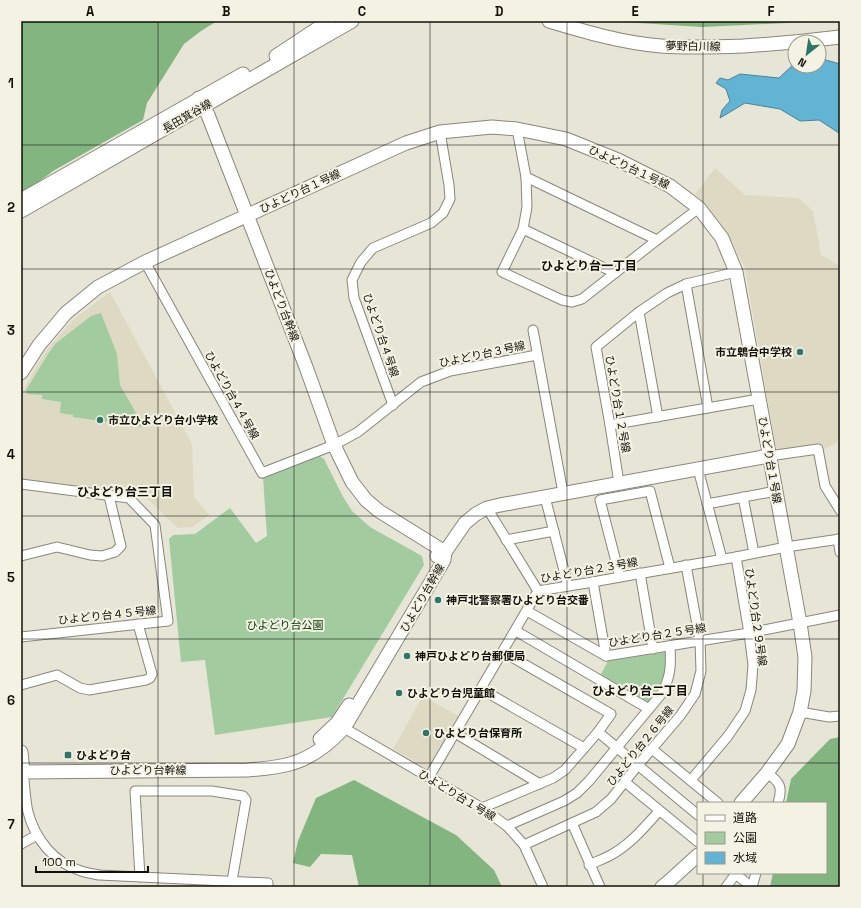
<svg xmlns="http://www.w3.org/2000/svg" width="861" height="908" font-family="'Space Grotesk','Noto Sans JP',sans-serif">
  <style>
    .built { fill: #ddd9c3 }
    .green { fill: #a2cc9f }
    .forest { fill: #82b580 }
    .water { fill: #62b4d4; stroke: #4a8398 }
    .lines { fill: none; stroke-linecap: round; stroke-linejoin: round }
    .street-casing { stroke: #898779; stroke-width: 11 }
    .secondary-casing { stroke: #898779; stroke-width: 15 }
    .street { stroke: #fff; stroke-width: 9 }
    .secondary { stroke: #fff; stroke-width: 13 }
    .grid { fill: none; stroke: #11110c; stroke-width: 1; stroke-opacity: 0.55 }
    .poi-dot { fill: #2e756a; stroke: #f4f2e3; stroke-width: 1.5 }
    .labels { text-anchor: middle; stroke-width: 4; stroke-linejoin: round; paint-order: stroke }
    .street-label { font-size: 11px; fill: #11110c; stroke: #f4f2e3 }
    .poi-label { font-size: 11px; font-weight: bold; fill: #11110c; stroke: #f4f2e3; text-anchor: start }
    .park-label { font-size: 11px; fill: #003601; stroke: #f4f2e3 }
    .neighbourhood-label { font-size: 12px; font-weight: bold; fill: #11110c; stroke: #f4f2e3 }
    .neatline { fill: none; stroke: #11110c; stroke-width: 1.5 }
    .grid-label { font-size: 13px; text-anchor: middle; font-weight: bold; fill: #11110c }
  </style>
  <rect width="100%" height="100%" fill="#e7e5d6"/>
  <!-- built -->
  <g class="built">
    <polygon points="715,168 745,195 798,198 813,211 821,255 840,266 840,436 836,443 823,450 820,444 781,451 776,448 745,268 728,234 704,203 695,194"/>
    <polygon points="110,292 192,444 194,497 209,515 193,527 178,528 141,493 130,495 21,480 21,396 29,379 47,349 75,318"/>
    <polygon points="423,696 460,717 431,767 426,768 393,749"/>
  </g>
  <!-- green -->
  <g class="green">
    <polygon points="101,313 117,354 120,385 144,427 73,417 73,415 60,413 61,402 42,399 42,395 27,394 26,390 48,354 55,344 91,316"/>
    <polygon points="318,455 324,459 342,495 352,511 370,527 422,556 424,565 332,717 215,735 205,660 181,662 169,539 173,535 195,534 230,508 256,543 267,536 263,477"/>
    <polygon points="667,652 667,664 660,691 649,706 600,676 608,661"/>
  </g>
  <!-- forest -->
  <g class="forest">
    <polygon points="21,21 217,21 201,31 184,44 147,103 143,120 53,171 40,181 21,193"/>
    <polygon points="619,21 829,21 702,27 623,22"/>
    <polygon points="840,737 840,887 770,887 773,873 826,873 826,803 786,803 791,779 830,739"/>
    <polygon points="354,780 456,835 494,870 502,887 359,887 352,855 321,854 310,867 293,863 298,841 316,798"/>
  </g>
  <!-- water -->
  <polygon class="water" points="819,58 840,64 840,132 839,133 819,120 800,121 780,109 745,103 720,118 722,110 730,101 726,89 716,83 720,78 728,80 740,74 779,78 795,63 795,66 819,66"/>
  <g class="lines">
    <defs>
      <g id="street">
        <polyline points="517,129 526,177 527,207 523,229 502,272 562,300 572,302 582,299 657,240 699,208"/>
        <polyline points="526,177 657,240"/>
        <polyline points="523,229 615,273"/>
        <polyline points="145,262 262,473 334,445 358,432 421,382 450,371 537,355"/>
        <polyline points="686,284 708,408"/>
        <polyline points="639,312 658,417"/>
        <polyline points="533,330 563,493"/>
        <polyline points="393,405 354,298 352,280 361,262 373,248 431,223 443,213 450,199 449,185 440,132"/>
        <polyline points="610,425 759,399"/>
        <polyline points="769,456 818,449 825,486 840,510"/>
        <polyline points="698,469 722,559"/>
        <polyline points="619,483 610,425 596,347 639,312 667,293 686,284 736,272"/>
        <polyline points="21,484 129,498 155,525 168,621 21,637"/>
        <polyline points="545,497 568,586"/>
        <polyline points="743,497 754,553"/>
        <polyline points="707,504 776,491"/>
        <polyline points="487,508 538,591"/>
        <polyline points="838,539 840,552"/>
        <polyline points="506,540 554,531"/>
        <polyline points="21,556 57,547 90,555 102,556 115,552 121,546 109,496"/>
        <polyline points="640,573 653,649"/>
        <polyline points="620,577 600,500 650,491 670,568"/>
        <polyline points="593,582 606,656"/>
        <polyline points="527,611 606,656 749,633 840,615"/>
        <polyline points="516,631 649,709"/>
        <polyline points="21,685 57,675 80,688 89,690 146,680 150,678 152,674 138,624"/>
        <polyline points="481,689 584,748"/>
        <polyline points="800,712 829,717 840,716"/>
        <polyline points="344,728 482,808 507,826 524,845 543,887"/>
        <polyline points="598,732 698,815"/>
        <polyline points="455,733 540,784"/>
        <polyline points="652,749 718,803"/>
        <path d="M23,772c2,13 2,27 5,40 7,27 26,51 53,59 6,2 13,3 18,4l169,8v4"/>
        <path d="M767,773c13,9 16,14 11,30"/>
        <polyline points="429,777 538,591 593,582 620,577 736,557 786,547 840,539"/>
        <polyline points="691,780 728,736 745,711 751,690 753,665 749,633 736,557"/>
        <polyline points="625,782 698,842"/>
        <polyline points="482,808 553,778 565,770 598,732 611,714 503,652"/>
        <polyline points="572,823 600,887"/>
        <path d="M507,826l57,-25 13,-8 12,-12 74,-89c8,-18 8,-27 7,-46"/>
        <polyline points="21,844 37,835"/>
        <polyline points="524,845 596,812 611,799 638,765 680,716 695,694 701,671 700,641 686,565"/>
        <path d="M589,865c6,-3 12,-5 18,-8 21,-10 37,-29 52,-46"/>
        <polyline points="734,873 752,887"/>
        <polyline points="140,877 135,791 212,791 243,796 246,800 232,881"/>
        <polyline points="726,887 735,875"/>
        <polyline points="752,887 756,873"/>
      </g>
      <g id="secondary">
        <path d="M549,21c37,11 74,22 112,25 28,2 55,1 82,0 33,-2 65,-5 97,-9"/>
        <polyline points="276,56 329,21"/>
        <polyline points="21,200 243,74"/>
        <polyline points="21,211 352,21"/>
        <polyline points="21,373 39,345 66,313 98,287 145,262 406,143 440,132 492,127 517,129 566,139 618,160 670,186 699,208 722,238 736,272 800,623 805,657 804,691 800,712 788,744 767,773 741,803"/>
        <polyline points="437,556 445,552 465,523 476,514 487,508 500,505 769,456"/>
        <polyline points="320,739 337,723 349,705"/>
        <polyline points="21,752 23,772"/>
        <path d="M21,772l226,-2c15,-1 31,-2 46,-7 20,-6 37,-20 51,-35l100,-168 1,-8 -66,-41 -13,-11 -14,-18 -18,-37 -28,-78 -98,-252 -9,-17"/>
        <polyline points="662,887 666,884 698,855"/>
      </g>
    </defs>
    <!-- street casing -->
    <use href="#street" class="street-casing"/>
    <!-- secondary casing -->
    <use href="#secondary" class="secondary-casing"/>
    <!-- street -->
    <use href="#street" class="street"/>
    <!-- secondary -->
    <use href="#secondary" class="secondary"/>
  </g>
  <!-- grid -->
  <path class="grid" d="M158,21v866M294,21v866M430,21v866M567,21v866M703,21v782M21,145h819M21,269h819M21,392h819M21,516h819M21,639h819M21,763h819M703,873v14"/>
  <!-- markers -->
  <g class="poi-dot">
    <circle cx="800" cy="352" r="4"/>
    <circle cx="100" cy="420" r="4"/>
    <circle cx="438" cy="600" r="4"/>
    <circle cx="407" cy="656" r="4"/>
    <circle cx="399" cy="693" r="4"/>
    <circle cx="426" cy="733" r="4"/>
    <rect x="64" y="751" width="8" height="8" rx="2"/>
  </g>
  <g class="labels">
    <!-- street labels -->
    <g class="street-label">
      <text transform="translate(693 46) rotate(1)" y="4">夢野白川線</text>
      <text transform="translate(187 116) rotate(-30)" y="4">長田箕谷線</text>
      <text transform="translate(629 167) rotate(25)" y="4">ひよどり台１号線</text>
      <text transform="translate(300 191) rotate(-25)" y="4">ひよどり台１号線</text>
      <text transform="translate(282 305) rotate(69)" y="4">ひよどり台幹線</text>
      <text transform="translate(381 335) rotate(71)" y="4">ひよどり台４号線</text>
      <text transform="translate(482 354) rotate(-12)" y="4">ひよどり台３号線</text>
      <text transform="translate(232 395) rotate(61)" y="4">ひよどり台４４号線</text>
      <text transform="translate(618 404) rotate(80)" y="4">ひよどり台１２号線</text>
      <text transform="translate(770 460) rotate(80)" y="4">ひよどり台１号線</text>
      <text transform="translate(589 570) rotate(-10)" y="4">ひよどり台２３号線</text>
      <text transform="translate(422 598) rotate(-60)" y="4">ひよどり台幹線</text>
      <text transform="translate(107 615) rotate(-6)" y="4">ひよどり台４５号線</text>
      <text transform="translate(756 617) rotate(82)" y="4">ひよどり台２９号線</text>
      <text transform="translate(657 635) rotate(-9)" y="4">ひよどり台２５号線</text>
      <text transform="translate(640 746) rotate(-51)" y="4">ひよどり台２６号線</text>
      <text x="148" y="774">ひよどり台幹線</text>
      <text transform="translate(457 795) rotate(31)" y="4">ひよどり台１号線</text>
    </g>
    <!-- poi labels -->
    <g class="poi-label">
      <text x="792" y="356" text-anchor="end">市立鵯台中学校</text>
      <text x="108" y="424">市立ひよどり台小学校</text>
      <text x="446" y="604">神戸北警察署ひよどり台交番</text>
      <text x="415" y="660">神戸ひよどり台郵便局</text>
      <text x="407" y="697">ひよどり台児童館</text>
      <text x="434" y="737">ひよどり台保育所</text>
      <text x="76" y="759">ひよどり台</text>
    </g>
    <!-- park labels -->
    <g class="park-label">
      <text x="285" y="629">ひよどり台公園</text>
    </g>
    <!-- neighbourhood labels -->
    <g class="neighbourhood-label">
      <text x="589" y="270">ひよどり台一丁目</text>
      <text x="125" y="496">ひよどり台三丁目</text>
      <text x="640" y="695">ひよどり台二丁目</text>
    </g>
  </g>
  <!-- border -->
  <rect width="861" height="908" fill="none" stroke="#f4f2e3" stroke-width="44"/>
  <!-- legend -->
  <rect x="697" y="802" width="130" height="72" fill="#f4f2e3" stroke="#99988d"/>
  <rect x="705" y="815" width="20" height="6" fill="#ffffff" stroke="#99988d"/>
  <text x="733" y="822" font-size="12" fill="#11110c">道路</text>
  <rect x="705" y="832" width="20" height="12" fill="#a2cc9f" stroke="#99988d"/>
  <text x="733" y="842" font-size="12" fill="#11110c">公園</text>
  <rect x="705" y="852" width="20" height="12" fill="#62b4d4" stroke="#99988d"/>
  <text x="733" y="862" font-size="12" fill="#11110c">水域</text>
  <!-- north arrow -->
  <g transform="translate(807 54) rotate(210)"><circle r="19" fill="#f4f2e3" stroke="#99988d"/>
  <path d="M0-3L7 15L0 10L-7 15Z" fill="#2e756a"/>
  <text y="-6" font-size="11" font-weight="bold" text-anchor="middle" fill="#11110c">N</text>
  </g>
  <!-- scale -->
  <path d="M36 866v6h112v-6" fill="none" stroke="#11110c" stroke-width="2"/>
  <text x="42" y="866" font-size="12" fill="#11110c" stroke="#f4f2e3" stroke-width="3" paint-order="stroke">100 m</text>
  <rect x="22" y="22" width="817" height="864" class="neatline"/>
  <g class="grid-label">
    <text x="90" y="16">A</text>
    <text x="226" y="16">B</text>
    <text x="362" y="16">C</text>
    <text x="499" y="16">D</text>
    <text x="635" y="16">E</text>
    <text x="771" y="16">F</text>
    <text x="11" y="88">1</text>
    <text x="11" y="212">2</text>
    <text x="11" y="335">3</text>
    <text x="11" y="459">4</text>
    <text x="11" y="582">5</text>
    <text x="11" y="705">6</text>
    <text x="11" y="829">7</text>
  </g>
</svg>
